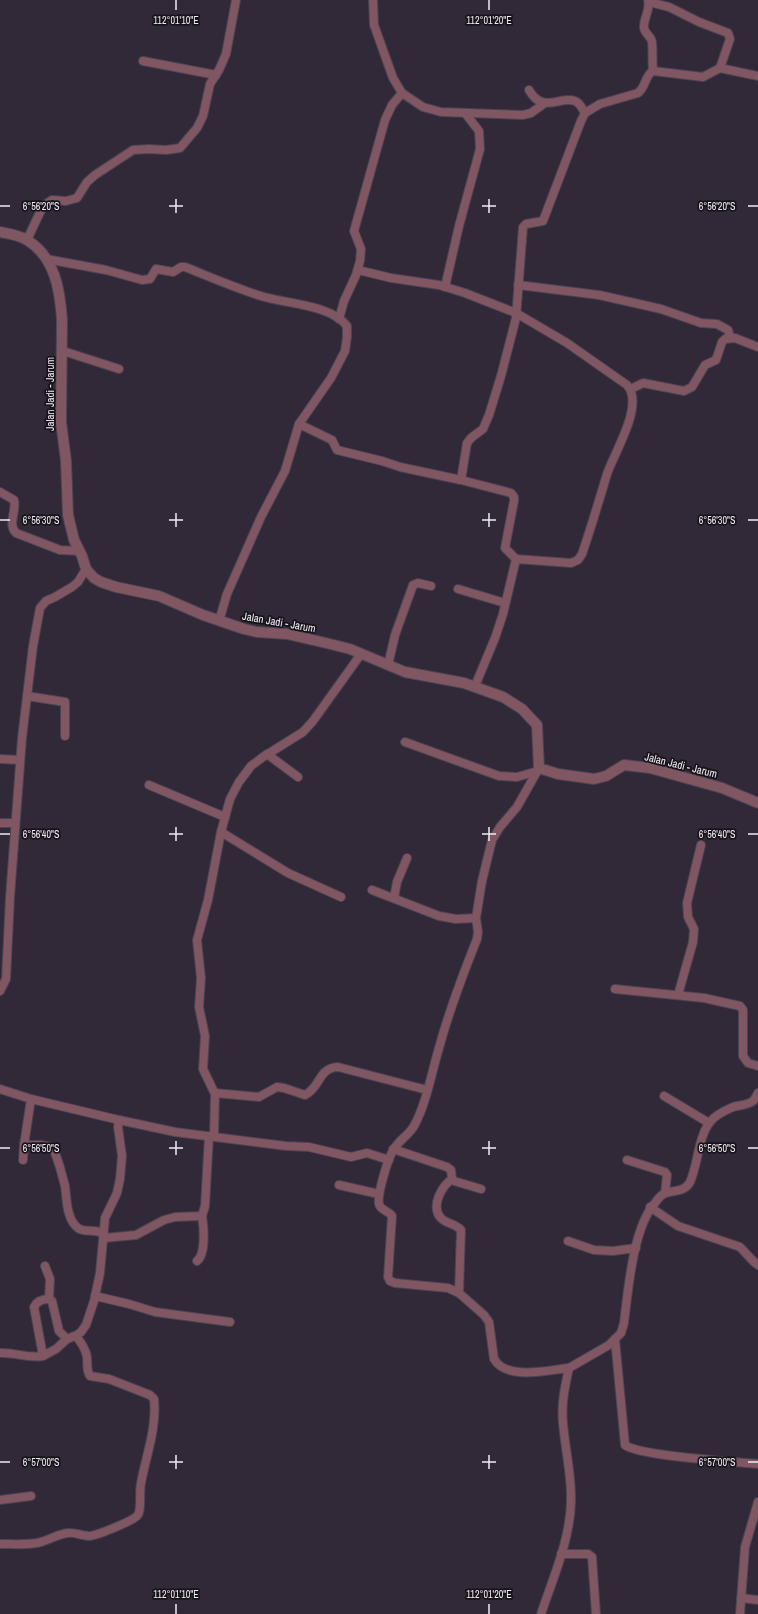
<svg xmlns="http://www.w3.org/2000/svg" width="758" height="1614" font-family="'Archivo Narrow',sans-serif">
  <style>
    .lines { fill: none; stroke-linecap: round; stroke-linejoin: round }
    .minor-casing { stroke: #4c4352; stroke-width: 10 }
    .tertiary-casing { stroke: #4c4352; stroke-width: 12 }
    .minor { stroke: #7f5661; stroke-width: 8 }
    .tertiary { stroke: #7f5661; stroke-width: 10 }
    .ticks { fill: none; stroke: #f1ebf5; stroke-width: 1.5 }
    .labels { text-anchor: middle; stroke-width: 3.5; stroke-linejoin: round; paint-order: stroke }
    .street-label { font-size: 11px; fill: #f1ebf5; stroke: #17131a }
    .ticks-label { font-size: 10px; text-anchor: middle; fill: #f1ebf5; stroke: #17131a; stroke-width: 3.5; stroke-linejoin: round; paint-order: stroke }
  </style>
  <rect width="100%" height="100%" fill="#312838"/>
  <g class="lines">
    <defs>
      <g id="minor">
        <polyline points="373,0 374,25 393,78 402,93 423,107 441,112 523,115 531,113 545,103"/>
        <path d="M648,0c3,10 -5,18 -4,28 1,6 7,8 8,14 1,9 0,19 1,29"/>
        <polyline points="649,2 669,7 699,22 728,33 730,39 720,68"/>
        <polyline points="143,61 216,75"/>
        <path d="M529,90c14,25 32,5 46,11 5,2 7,7 10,12"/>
        <polyline points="27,240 43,206 52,200 66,201 77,198 87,182 95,175 133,150 149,149 166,150 180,148 197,128 203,116 210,84 219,70 226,54 236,0"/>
        <path d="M46,259l60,11 36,10 8,-1 6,-10 17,3 8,-5h4c25,10 50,21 76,29 24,8 69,8 86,30v11l-2,14 -14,27 -32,46 -14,47 -24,46 -34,77 -8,27"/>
        <path d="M358,270l33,8 48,7 26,8 51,20 51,30 60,42c18,20 -13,68 -20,89 -8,27 -16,54 -25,80l-4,6 -7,3 -55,-4 -13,55 -8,24 -20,48"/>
        <polyline points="518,285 599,295 661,309 701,323 717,324 728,330 729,333 729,338"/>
        <polyline points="445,287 459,226 480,149 479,131 465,113"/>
        <polyline points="339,319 344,301 356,275 360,261 361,249 354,231 385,120 392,105 402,93"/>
        <polyline points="63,351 119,369"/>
        <polyline points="631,389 643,383 684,391 692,387 705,365 716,360 722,342 725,339 735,338 758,347"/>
        <polyline points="299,424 332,440 337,450 382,461 400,467 461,480 511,493 514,497 514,501 505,548 516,559"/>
        <path d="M461,480l6,-37 4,-5 12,-9 6,-14 12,-39 15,-58 7,-91 3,-3 17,-3 38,-100 4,-8 15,-9 38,-11c8,-6 7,-18 15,-22l50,6 17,-9 38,8"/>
        <path d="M0,492l14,8c3,11 -7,24 2,33l44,17 20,1"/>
        <polyline points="458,589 505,603"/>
        <polyline points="388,665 395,635 413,585 418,583 431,586"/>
        <polyline points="27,696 65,702 65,736"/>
        <polyline points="405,742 499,776 517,777 538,771"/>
        <polyline points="267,754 298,777"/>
        <polyline points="0,759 20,760"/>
        <path d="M539,768l-22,39 -17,20 -8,13 -10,41 -6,37 2,14 -1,7c-14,35 -28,72 -38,109 -7,23 -13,57 -25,78 -5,9 -15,14 -20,23 -6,8 -17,46 -15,55 1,6 10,7 13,12l-4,61 2,4 5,2 53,5 11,5 25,22 5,7 5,37c13,22 54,11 75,9 -4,18 -8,36 -6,55 2,26 9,53 8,79 -1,38 -18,76 -30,112"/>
        <polyline points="149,785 225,817"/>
        <polyline points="0,823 15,823"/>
        <polyline points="221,832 288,873 341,897"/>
        <polyline points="372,890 439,916 456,919 476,918"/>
        <polyline points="394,898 397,882 407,858"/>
        <polyline points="615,989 704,998 740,1006 743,1010 743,1056 748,1063 758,1066"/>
        <polyline points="0,991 6,979 10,897 22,738 33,646 40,608 46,601 55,597 72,587 78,582 86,569"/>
        <polyline points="678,995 693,942 694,929 688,917 687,903 701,845"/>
        <polyline points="0,1089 31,1099"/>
        <path d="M215,1093l44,4 18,-10 7,1 21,7c16,-8 13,-27 33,-28l89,23"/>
        <polyline points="664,1096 709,1123"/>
        <polyline points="214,1136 215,1094 203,1069 205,1036 199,1007 201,978 197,940 208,900 221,832 230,799 239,782 251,766 263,757 303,732 313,721 361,654"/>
        <path d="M24,1145h16l13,2c5,13 9,26 12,39 2,13 1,33 13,42 8,6 18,-1 26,7"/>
        <polyline points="393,1149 447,1167 451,1170 452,1179 454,1181 481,1189"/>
        <polyline points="23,1160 24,1145 31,1099 119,1120"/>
        <polyline points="627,1160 665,1172 667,1175 665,1193"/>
        <path d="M452,1179c-10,7 -21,26 -12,38 5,7 15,6 21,13l-2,63"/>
        <polyline points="339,1185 379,1194"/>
        <polyline points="650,1207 678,1226 740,1247 754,1262 758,1265"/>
        <polyline points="104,1238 136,1235 164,1220 175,1217 202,1216 205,1206 209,1136"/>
        <polyline points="568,1241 594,1250 613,1251 636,1248"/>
        <path d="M197,1261c9,-7 7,-34 5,-45"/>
        <polyline points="45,1266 50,1279 49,1299"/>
        <polyline points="95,1296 129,1304 155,1312 230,1322"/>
        <path d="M615,1339l10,106c14,11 110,17 133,19"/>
        <path d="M0,1353c17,-1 26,6 43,3l-9,-49c3,-6 8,-8 15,-8l3,2 7,30 8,8 10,-4 4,-3 5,-7 8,-24 6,-28 5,-55 12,-25 3,-14 2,-23 -4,-29 1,-7 56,12 111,14 23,1 42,10 16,-4 22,7"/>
        <polyline points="43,1356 56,1349 67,1339"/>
        <path d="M569,1368l40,-23 12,-12 3,-10c4,-32 9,-96 31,-120 3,-4 6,-9 11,-10 8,-3 19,-1 24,-11 8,-17 8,-45 20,-60 5,-7 16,-12 23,-15 7,-2 15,-2 20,-6 2,-2 4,-6 5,-8"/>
        <polyline points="0,1500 31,1496"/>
        <path d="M0,1544c12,0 25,1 37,-1 11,-2 20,-9 31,-10 7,-1 14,3 21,3 7,0 43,-15 48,-20 5,-4 2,-25 4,-33 5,-27 16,-55 13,-84l-4,-4 -41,-16 -19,-3c-5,-7 -1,-15 -4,-23 -2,-6 -6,-12 -10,-17"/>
        <polyline points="561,1554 588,1554 592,1557 596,1614"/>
        <polyline points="741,1598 758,1600"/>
        <polyline points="740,1614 745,1547 758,1502"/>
      </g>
      <path id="tertiary" d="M0,232c9,2 19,3 27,8 28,17 33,50 35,80l-1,102 5,39 2,54 6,25 8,16 4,13 8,9 7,4 15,5 43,9 44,19 41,14 13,3 30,2 39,9 24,6 55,23 59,11 39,14 19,12 15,16 2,43 19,6 36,5 12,-3 18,-11 26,3 72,20 36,15"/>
    </defs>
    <!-- minor casing -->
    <use href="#minor" class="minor-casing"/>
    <!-- tertiary casing -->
    <use href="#tertiary" class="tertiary-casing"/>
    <!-- minor -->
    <use href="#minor" class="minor"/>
    <!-- tertiary -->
    <use href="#tertiary" class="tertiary"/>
  </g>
  <!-- ticks -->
  <path class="ticks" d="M176,0v10M489,0v10M176,199v14M489,199v14M0,206h10M169,206h14M482,206h14M748,206h10M176,513v14M489,513v14M0,520h10M169,520h14M482,520h14M748,520h10M176,827v14M489,827v14M0,834h10M169,834h14M482,834h14M748,834h10M176,1141v14M489,1141v14M0,1148h10M169,1148h14M482,1148h14M748,1148h10M176,1455v14M489,1455v14M0,1462h10M169,1462h14M482,1462h14M748,1462h10M176,1604v10M489,1604v10"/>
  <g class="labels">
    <!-- street labels -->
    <g class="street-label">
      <text transform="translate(50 394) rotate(-90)" y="4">Jalan Jadi - Jarum</text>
      <text transform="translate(279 622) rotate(10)" y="4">Jalan Jadi - Jarum</text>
      <text transform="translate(681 765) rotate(14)" y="4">Jalan Jadi - Jarum</text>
    </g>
  </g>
  <g class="ticks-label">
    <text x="176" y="24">112°01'10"E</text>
    <text x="489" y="24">112°01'20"E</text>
    <text x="41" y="210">6°56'20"S</text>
    <text x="717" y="210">6°56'20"S</text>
    <text x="41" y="524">6°56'30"S</text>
    <text x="717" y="524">6°56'30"S</text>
    <text x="41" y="838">6°56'40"S</text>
    <text x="717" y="838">6°56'40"S</text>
    <text x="41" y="1152">6°56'50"S</text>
    <text x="717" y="1152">6°56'50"S</text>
    <text x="41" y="1466">6°57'00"S</text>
    <text x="717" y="1466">6°57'00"S</text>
    <text x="176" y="1598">112°01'10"E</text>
    <text x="489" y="1598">112°01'20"E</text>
  </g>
</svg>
